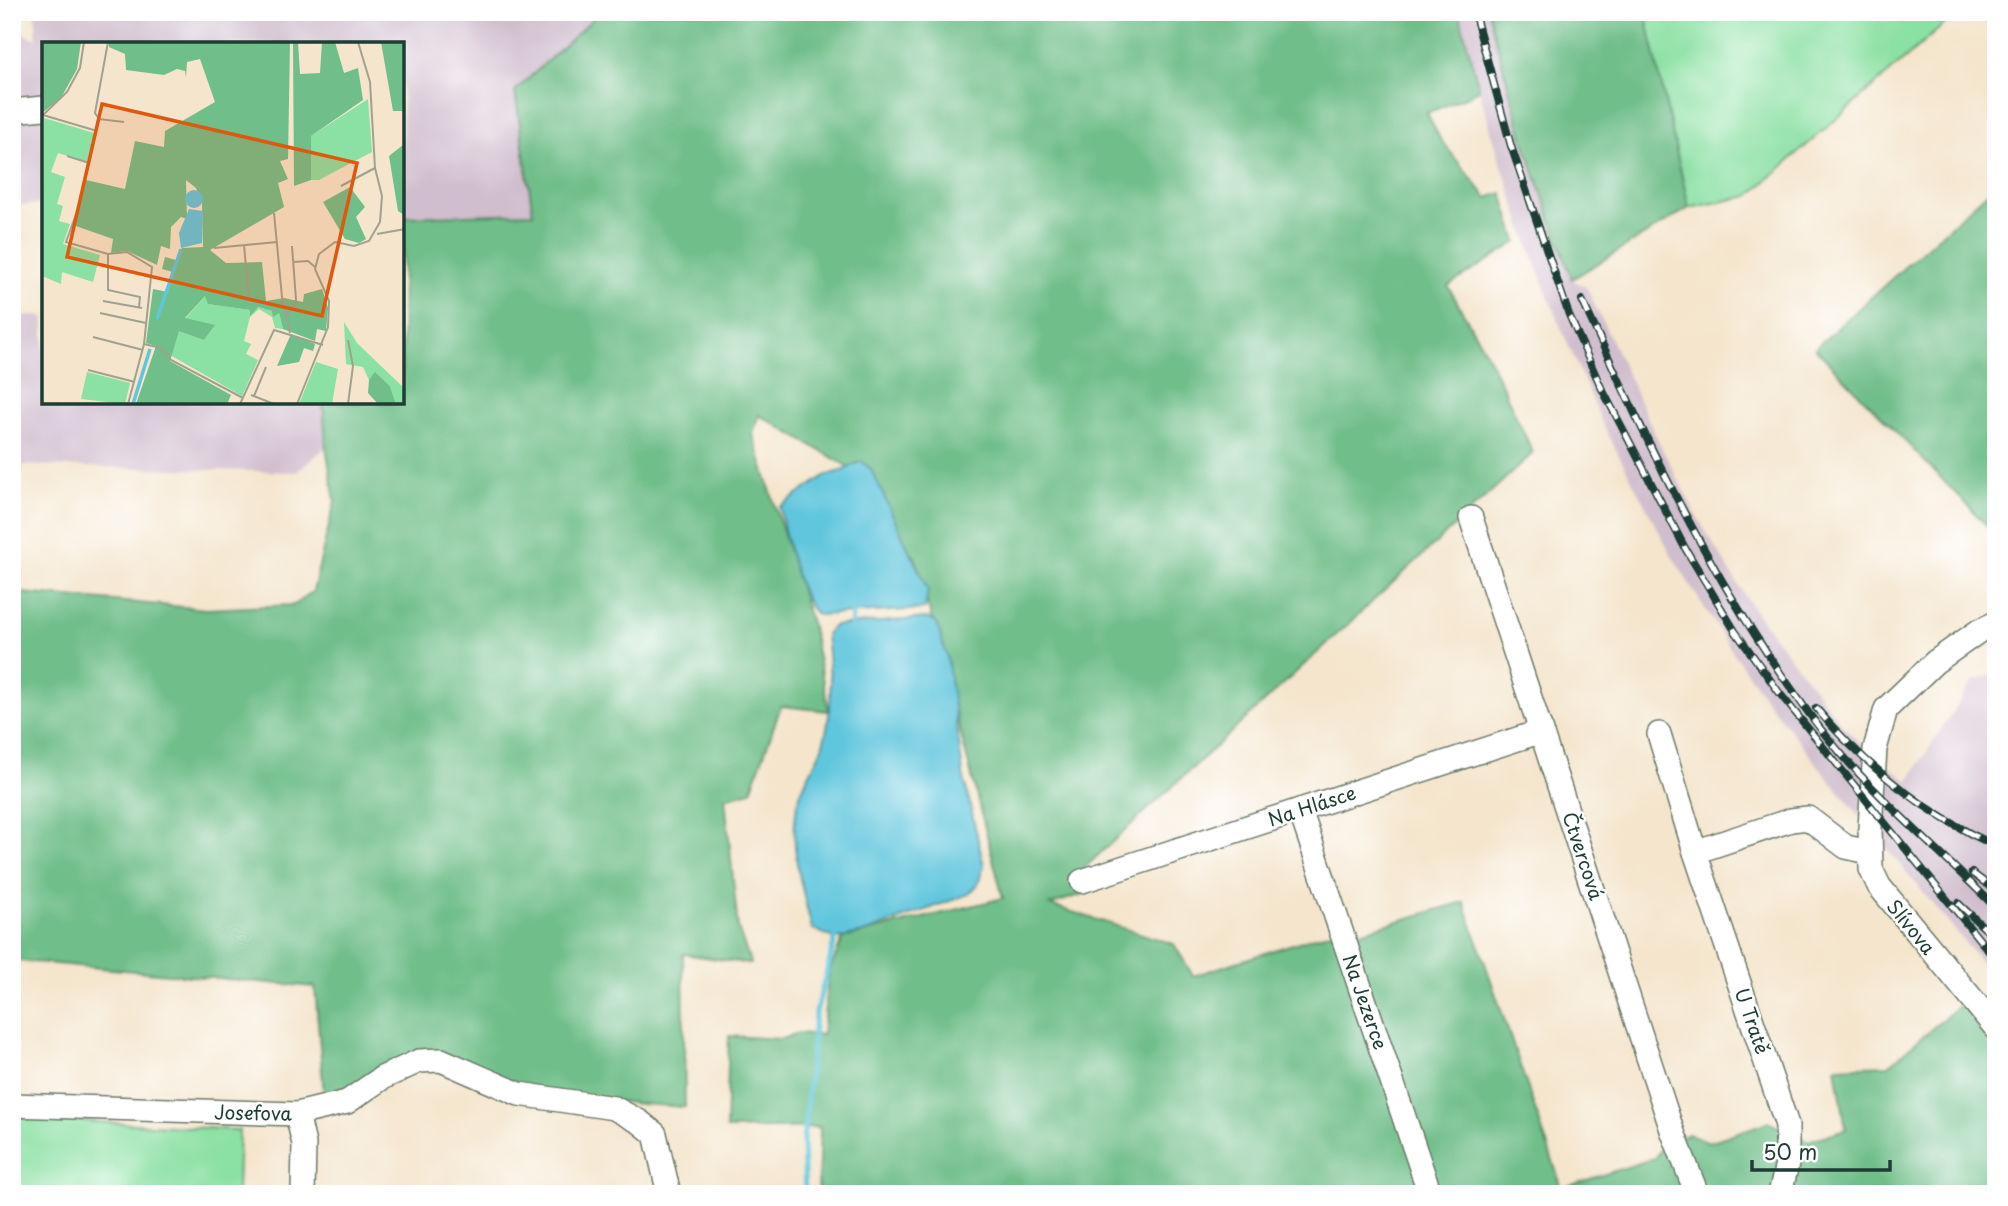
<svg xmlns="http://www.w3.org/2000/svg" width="2008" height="1206" font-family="'Playpen Sans',sans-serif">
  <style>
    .industrial { fill: #d0bdcd }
    .green { fill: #8be0a3; stroke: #558e6c; stroke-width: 2 }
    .forest { fill: #70be89; stroke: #487e5e; stroke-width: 2 }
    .water { fill: #60c6dd; stroke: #408288; stroke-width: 2 }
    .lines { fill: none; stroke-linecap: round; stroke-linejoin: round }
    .stream { stroke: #60c6dd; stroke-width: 5 }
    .street-casing { stroke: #6a7869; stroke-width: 26 }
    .street { stroke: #fff; stroke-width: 23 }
    .rail-casing { stroke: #1f3d34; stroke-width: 8 }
    .rail { stroke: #fff; stroke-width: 5; stroke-dasharray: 16; stroke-linecap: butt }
    .labels { text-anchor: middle; stroke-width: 5; stroke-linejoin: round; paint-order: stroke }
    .street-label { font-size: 19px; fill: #1f3d34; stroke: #fff }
    .inset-river { fill: none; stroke: #60c6dd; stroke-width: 3.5 }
    .inset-road { fill: none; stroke: #9fa28f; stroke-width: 2 }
    .view { fill: #de580e; fill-opacity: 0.15; stroke: #de580e; stroke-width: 3.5 }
    .inset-edge { fill: none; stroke: #1f3d34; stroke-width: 3.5 }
  </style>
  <rect width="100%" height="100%" fill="#fff"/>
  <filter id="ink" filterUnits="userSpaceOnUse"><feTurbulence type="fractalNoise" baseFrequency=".0143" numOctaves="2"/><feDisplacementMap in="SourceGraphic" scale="14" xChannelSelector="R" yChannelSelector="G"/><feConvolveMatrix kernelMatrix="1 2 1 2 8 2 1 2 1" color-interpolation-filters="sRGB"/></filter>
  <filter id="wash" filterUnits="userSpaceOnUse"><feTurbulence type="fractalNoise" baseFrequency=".00686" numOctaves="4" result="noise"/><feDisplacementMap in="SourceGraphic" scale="28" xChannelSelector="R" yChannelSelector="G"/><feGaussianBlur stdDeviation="1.57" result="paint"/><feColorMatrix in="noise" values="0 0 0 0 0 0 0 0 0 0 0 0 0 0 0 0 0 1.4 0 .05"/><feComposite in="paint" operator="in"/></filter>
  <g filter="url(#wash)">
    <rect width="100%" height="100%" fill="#f4e5cc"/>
    <!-- industrial -->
    <g class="industrial">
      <polygon points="35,12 600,12 515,91 533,214 403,217 402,44 44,44 44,204 19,205 21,175 17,118 12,107 12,29 37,39"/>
      <polygon points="1459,12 1488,12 1524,142 1571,279 1587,288 1661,447 1699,520 1753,609 1844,727 1868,751 1908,781 1973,681 1996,674 1996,980 1833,784 1769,704 1726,642 1672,556 1605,429 1558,321 1529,246 1497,151 1465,41"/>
      <polygon points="12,315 44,316 44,402 323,403 326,447 297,472 12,465"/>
    </g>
    <!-- green -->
    <g class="green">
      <polygon points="1645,12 1958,12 1749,196 1689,208"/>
      <polygon points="12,1117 239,1130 237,1194 12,1194"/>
    </g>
    <!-- forest -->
    <g class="forest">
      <polygon points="600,12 1459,12 1479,89 1470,95 1427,113 1440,139 1487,198 1502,193 1517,242 1448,286 1492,364 1533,453 1081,871 1082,881 1089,892 1050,905 1174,944 1193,976 1330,932 1357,933 1464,902 1562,1188 1655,1158 1665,1141 1689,1134 1709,1142 1768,1122 1808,1141 1846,1129 1836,1067 1889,1065 1961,1004 1996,1052 1996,1194 818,1194 820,1127 726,1129 729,1036 782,1039 798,1033 822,1035 829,972 843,938 1003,898 916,559 845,465 759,415 753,434 811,623 829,711 781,706 751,791 725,798 738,929 751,964 683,954 685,1107 641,1104 524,1090 434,1052 349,1088 324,1095 315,987 12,960 12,804 16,766 12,753 12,592 206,609 294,605 313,591 335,501 326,447 323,403 402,402 403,217 533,213 515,91"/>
      <polygon points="1488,12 1645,12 1689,208 1572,279 1524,142"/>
      <polygon points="1991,189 1996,193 1996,535 1815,348"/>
    </g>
    <!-- water -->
    <g class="water">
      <path d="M861,461l10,8 57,121 -3,19 -107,6c-19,-12 -34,-84 -38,-108l45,-31 19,-6z"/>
      <path d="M926,618l10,4 11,34 16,118 21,92 -6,18 -9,10 -106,39 -26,6 -25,-10c-9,-38 -22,-78 -16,-117 3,-24 18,-43 26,-65 13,-37 8,-75 4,-113l7,-8z"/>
    </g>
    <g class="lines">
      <!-- stream -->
      <g class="stream">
        <polyline points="851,629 852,614"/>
        <polyline points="805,1194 803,1143 815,1016 837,932"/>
      </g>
    </g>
  </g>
  <g filter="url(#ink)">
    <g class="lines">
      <defs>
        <g id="street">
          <polyline points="12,111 44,108"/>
          <polyline points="1471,518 1672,1130 1697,1194"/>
          <polyline points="1996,623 1979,631 1935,662 1886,709 1875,749 1870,828 1871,869 1879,886 1996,1028"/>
          <polyline points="1659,734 1695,852 1787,1125 1787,1164 1780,1194"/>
          <polyline points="1300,810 1430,1194"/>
          <polyline points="1695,852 1791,820 1808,818 1846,847 1869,852"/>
          <polyline points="1082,881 1542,731"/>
          <polyline points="12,1105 297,1114 347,1102 382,1078 419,1061 441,1060 519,1094 614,1108 640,1122 655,1134 669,1194"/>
          <polyline points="297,1114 304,1144 303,1194"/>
        </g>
      </defs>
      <!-- street casing -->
      <use href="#street" class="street-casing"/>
      <!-- street -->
      <use href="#street" class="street"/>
      <defs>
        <g id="rail">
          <polyline points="1474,12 1511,146 1569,315 1601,387 1685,548 1735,631 1781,695 1996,960"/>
          <path d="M1582,300c59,129 118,257 199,374 15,21 30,44 47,64 50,62 112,113 168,170"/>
          <path d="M1816,708c48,57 111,107 180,138"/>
          <polyline points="1972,873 1996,891"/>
          <polyline points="1958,903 1996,939"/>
        </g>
      </defs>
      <!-- rail casing -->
      <use href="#rail" class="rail-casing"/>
      <!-- rail -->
      <use href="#rail" class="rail"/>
    </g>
  </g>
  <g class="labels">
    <!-- street labels -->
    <g class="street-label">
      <text transform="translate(1312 806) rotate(-18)" y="7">Na Hlásce</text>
      <text transform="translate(1583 856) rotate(72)" y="7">Čtvercová</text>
      <text transform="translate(1911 927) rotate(51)" y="7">Slívova</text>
      <text transform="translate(1365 1002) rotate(71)" y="7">Na Jezerce</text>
      <text transform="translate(1752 1021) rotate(71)" y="7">U Tratě</text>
      <text transform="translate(253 1113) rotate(1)" y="7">Josefova</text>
    </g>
  </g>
  <!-- overview -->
  <g transform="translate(42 42)">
    <rect width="362" height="362" fill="#f4e5cc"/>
    <path d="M326,57l4,53 -53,28h-8v-44zM2,76l50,15 -7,29 -29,-9 -7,19 14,5 -8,27 6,2 -4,15 11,3 -7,20 37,11 -7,27 -31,-10 -1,12 -19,-8zM164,253l3,9 41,6v4l8,-7 21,6 4,16 -8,-1 -3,-11 -13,-8 -9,8 -6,24 7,3 -5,10 12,6 -16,36 -72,-41 9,-25 25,10 10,-14 -29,-7zM302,280l13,21 47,45v16h-8l-6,-18 -14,-13 -7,7 -6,-13 -17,-3zM274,320l22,7 -6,35h-33zM45,330l43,11 -5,21 -44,-5z" fill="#8be0a3"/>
    <path d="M0,0h39l-4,27 -16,29 -19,15zM67,0h181l-2,117 -8,2 8,18 -10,4 6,24 -74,43 16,13 36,-1 4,39 18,-3 19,4 1,-8 18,-5 6,19 -2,23 -9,-2 -2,12 -32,-12 -4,-16 -6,4 -1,-6 -14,-4 -8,9v-6l-42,-6 -3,-8 -20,22 30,7 -11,15 -25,-9 -9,30 61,34 -4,9h-91l20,-58 -10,-3 7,-54 15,3 5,-20 -11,-3 3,-12 11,3 6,-12 21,-1 -1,-45 -6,-14 -10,-8 1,39 -6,-2 -10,10 -1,22 -9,-3 -4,19 -30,-14 -16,2 2,-14 -40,-14 13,-45 39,9 10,-48 29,6 1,-16 50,-29 -15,-43 -13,3 -1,15 -1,-6 -8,-2 -13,6 -38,-5 -1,-16 -16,-7zM251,0h5l2,32 20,-1 2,-31h13l9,31 14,-5 5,32 -52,36v44l-17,6zM339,0h23v69h-11zM362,89h1l-1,84 -6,-4 -9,-55 14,-11zM308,145l15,20 -9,10 10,22 -7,4 -14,-4 -22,-37zM249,292l24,10 -2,7 -9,-3 -5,14 -22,4zM333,330l15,14 6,18h-18l-10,-11 1,-13z" fill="#70be89"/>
    <path d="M143 157a9 9 0 1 1 18 0a9 9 0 1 1-18 0ZM147,167l14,2 -1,32 -21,5 -2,-15z" fill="#60c6dd"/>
    <path class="inset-river" d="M115,277l24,-70M91,362l17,-55"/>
    <path class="inset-road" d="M1,73l54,16M0,74l25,-24 13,-24 4,-26M57,77l-4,-6 13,-71M82,80l-25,-3 -20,87 -13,36 42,12 19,-2 25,15 -8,77 -16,60M25,114l22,7M299,144l34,-18M232,171l8,84 8,36M335,192l28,-5M202,203l5,57M172,206l63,-6M66,212v36l32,7 -1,10M251,220l15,-1 7,6M61,259l39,7M58,271l46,10M244,277l10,-19 -4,-54M51,295l50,13M102,302l17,4 10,12 72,38M46,328l47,12M209,353l23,9M212,354l12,-29M198,362l34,-74 49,15M255,362l31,-77 1,-26 -14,-32 4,-15 16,-12 19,4 15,-5 11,-19 2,-26 -7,-28 -5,-86 -12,-40M306,362l5,-38 -5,-26"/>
    <path class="view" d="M60,62l255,59 -35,153 -255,-59z"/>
    <rect width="362" height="362" class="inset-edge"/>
  </g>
  <!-- margin -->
  <rect width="2008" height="1206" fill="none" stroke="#fff" stroke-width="42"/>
  <!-- scale -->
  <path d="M1752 1160v10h138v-10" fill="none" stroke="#1f3d34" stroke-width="3.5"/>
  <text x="1763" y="1160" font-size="21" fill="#1f3d34" stroke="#ffffff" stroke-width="5" paint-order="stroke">50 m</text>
</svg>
